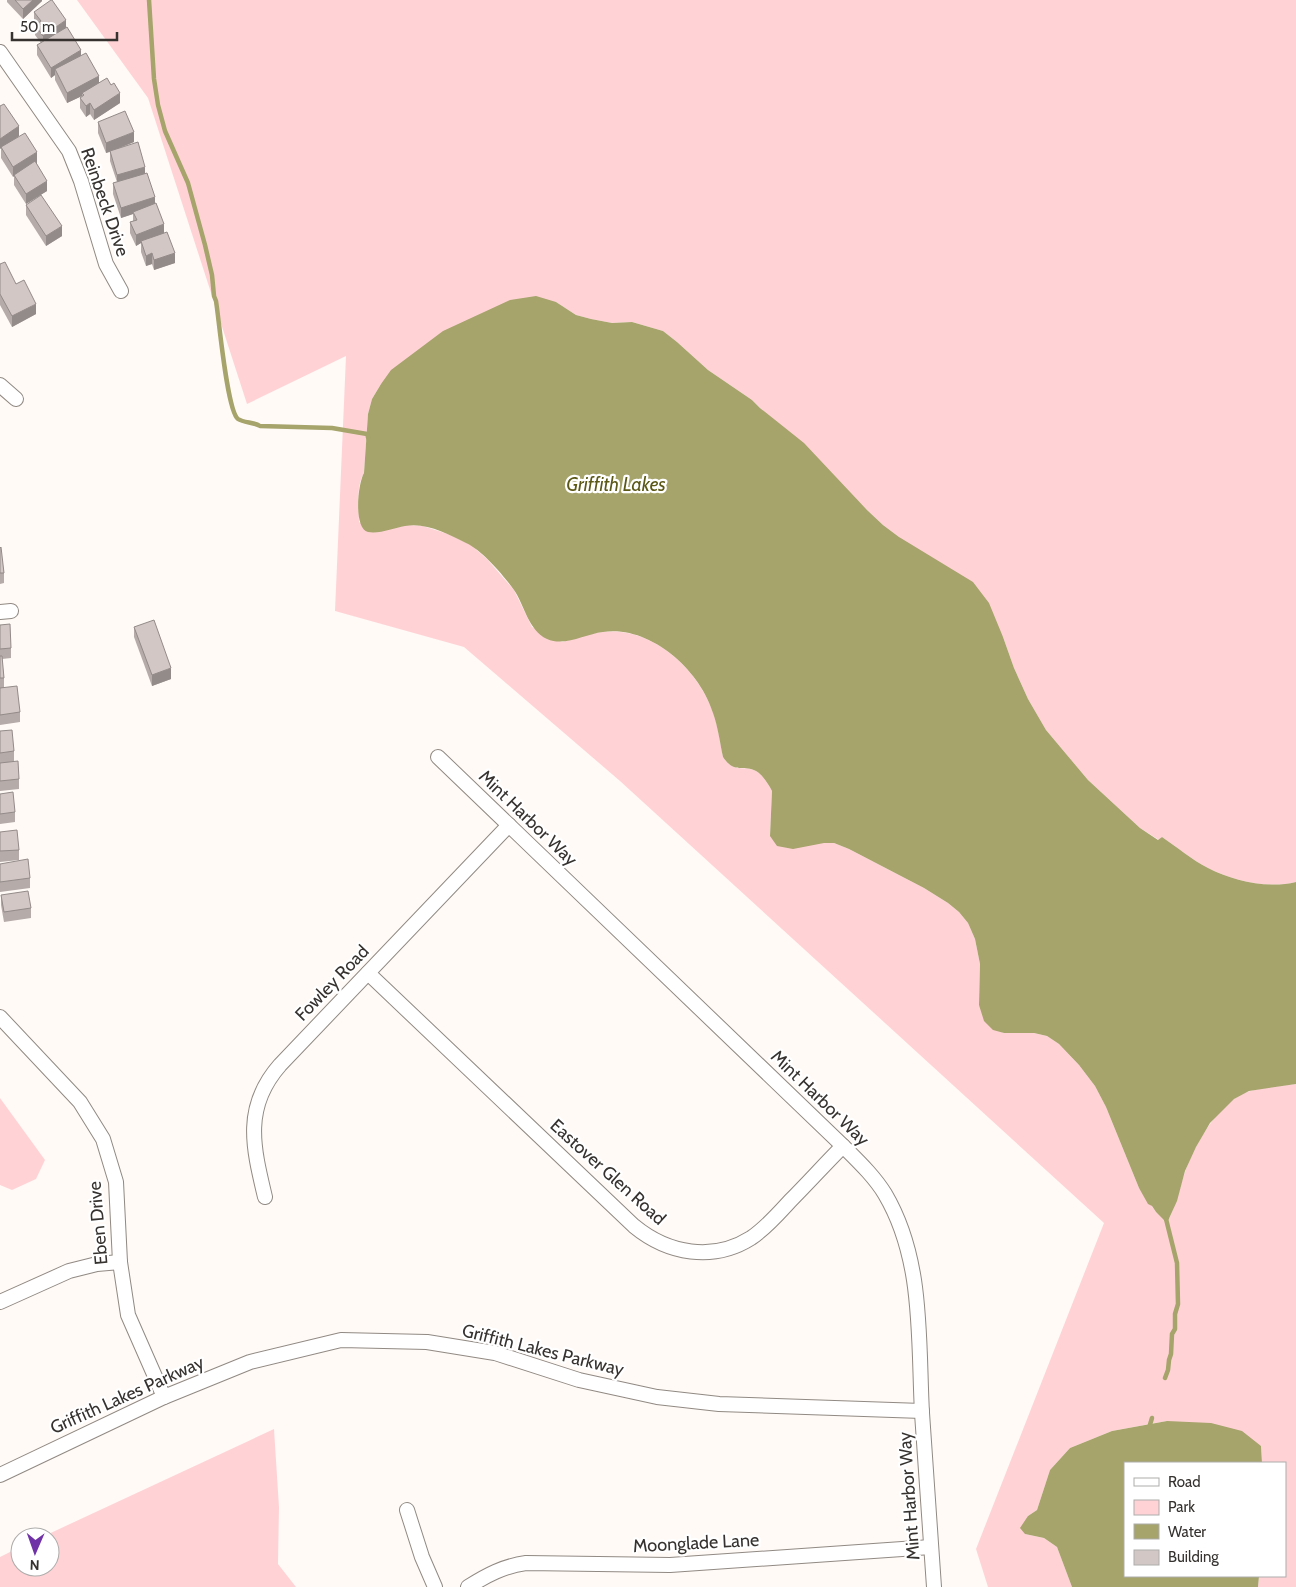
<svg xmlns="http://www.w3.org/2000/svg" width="1296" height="1587" font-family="Cabin,sans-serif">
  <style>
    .green { fill: #ffd3d6 }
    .water { fill: #a6a36b }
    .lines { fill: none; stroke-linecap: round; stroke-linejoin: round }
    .stream { stroke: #a6a36b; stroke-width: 4.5 }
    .minor-casing { stroke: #918983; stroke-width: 16 }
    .minor { stroke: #fff; stroke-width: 14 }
    .wall { fill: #b5aba9 }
    .shaded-wall { fill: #938b89 }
    .building { fill: #d2c7c4; stroke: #938b89 }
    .labels { text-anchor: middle; stroke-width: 4.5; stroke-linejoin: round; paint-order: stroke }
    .street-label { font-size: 18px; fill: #35322f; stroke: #fff }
    .water-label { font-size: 19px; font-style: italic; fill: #5c5816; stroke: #fff }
  </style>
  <rect width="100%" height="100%" fill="#fffaf6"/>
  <!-- green -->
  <g class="green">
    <path d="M77,0h1219v882c-28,7 -63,-1 -88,-14 -16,-8 -31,-21 -46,-31l-3,3 -19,-12 -52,-48 -42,-50 -18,-31 -14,-31 -11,-31 -104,-100 -16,-12 -16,-15 -115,-110 -44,-30 -31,-28 -14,-11 -31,-9 -20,1 -21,-4 -15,-4 -20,-13 -175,82 -9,15 -4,15 -4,59c-8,13 -5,34 -5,49l18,10 31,-7 15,1 25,8 23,11 16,14 27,31 18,37 30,15c13,-3 28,-9 41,-10 49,-6 95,37 110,80 5,14 7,30 10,45 12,18 20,7 33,14 6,3 13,14 16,20l-2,45 64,7 15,6 75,39 24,15 11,9 9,11 7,16 5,25 -1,41 24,28h31l13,3 12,8 20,21 16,21 11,21 33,81 17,24 11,10c9,-15 12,-33 18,-50 10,-28 35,-73 65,-81 15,-4 31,-5 46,-7v503h-38l1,-11h26v-113h-23l-1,-17 -94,-25 -55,10 -42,17 -20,22 -13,40 -9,6 -3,18 19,4 13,9 15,40h-84l-12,-38 128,-326 -484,-442 -156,-134 -129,-36 11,-255 -99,48 -99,-306z"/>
    <polygon points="0,1098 45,1160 36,1179 12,1190 0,1185"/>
    <polygon points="274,1429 279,1507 278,1564 296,1587 0,1587 0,1557 20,1547 20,1567 50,1567 50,1537 42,1537"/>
  </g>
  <!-- water -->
  <g class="water">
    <path d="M536,296l20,6 20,13 15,4 21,4 20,-1 31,9 14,11 31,28 44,30 8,8 44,35 63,67 16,15 16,12 74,45 16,21 14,34 11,31 14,31 18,31 42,50 52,48 18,12 4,-3c15,10 30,23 46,31 25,13 60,21 88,14v202l-47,7 -15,8 -24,24 -14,24 -11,24 -8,30 -10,22 -11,-11 -4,-6 -4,-2 -9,-16 -33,-81 -11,-21 -16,-21 -20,-21 -12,-8 -13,-3h-30l-11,-3 -9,-9 -5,-16 1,-41 -5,-25 -7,-16 -9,-11 -11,-9 -24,-15 -75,-39 -15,-6h-10l-31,6 -16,-3 -7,-10 2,-45c-3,-6 -10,-17 -16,-20 -13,-7 -21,4 -33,-14 -3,-14 -5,-30 -10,-44 -13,-43 -63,-88 -110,-81 -18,2 -38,15 -56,7 -19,-9 -22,-33 -33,-49 -10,-14 -32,-40 -48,-47 -18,-9 -40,-21 -61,-17 -11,2 -25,8 -37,6 -15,-4 -10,-49 -4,-59l4,-59 4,-15 9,-15 10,-14 52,-39 67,-31z"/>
    <polygon points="1167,1421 1211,1423 1242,1431 1261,1446 1262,1463 1125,1463 1125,1576 1259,1576 1258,1587 1072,1587 1057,1547 1044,1538 1025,1534 1020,1528 1028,1516 1037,1510 1050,1470 1070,1448 1112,1431"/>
  </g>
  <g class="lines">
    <!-- stream -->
    <g class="stream">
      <path d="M149,0l5,79 4,26 7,26 23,52 17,62 7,30 2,21 2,5c3,18 11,110 22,118 6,4 16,3 22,7l72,2 35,6 2,6"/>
      <polyline points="1165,1378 1168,1370 1169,1360 1171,1354 1172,1334 1175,1329 1175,1314 1178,1304 1177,1263 1166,1219"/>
      <polyline points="1149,1428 1152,1418"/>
    </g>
    <defs>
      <g id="minor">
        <polyline points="0,52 69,151 81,181 106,264 121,291"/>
        <polyline points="0,385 16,399"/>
        <polyline points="0,612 11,611"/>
        <path d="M438,757l405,389c15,15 31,30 42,48 39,66 33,145 37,219 4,58 8,116 12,174"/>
        <path d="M368,973l266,253c34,28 79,36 117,12 15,-10 27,-24 39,-37 18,-18 35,-37 53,-55"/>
        <polyline points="0,1017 80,1102 103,1139 116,1182 120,1262 128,1315 164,1397"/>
        <path d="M265,1197c-12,-50 -22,-90 15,-132l229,-240"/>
        <polyline points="0,1302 69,1271 97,1264 120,1262"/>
        <polyline points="0,1475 164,1397 250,1362 341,1340 427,1342 495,1353 579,1380 657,1397 719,1404 922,1411"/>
        <polyline points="407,1510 422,1557 435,1587"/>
        <path d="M468,1587c19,-12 36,-21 58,-24l144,2 261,-18"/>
      </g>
    </defs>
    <!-- minor casing -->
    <use href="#minor" class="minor-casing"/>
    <!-- minor -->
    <use href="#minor" class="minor"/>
  </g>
  <!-- wall -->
  <g class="wall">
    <polygon points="7,0 42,0 42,1 23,19 7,2"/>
    <polygon points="34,12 66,28 81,56 99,82 120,103 94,120 90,114 86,117 80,108 80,98 82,96 67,103 55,80 55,75 51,78 37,55 37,45 41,43 35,35 35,25 36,24 34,22"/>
    <polygon points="1,106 19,136 14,140 37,163 36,163 47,191 26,204 14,185 14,176 13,177 1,158"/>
    <polygon points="98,122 134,142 120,148 145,173 164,233 175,263 154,270 152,264 146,266 141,252 141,243 136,246 130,233 130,222 133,221 133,214 121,218 113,194 113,183 117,182 110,161 110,152 106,153 98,133"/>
    <polygon points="26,205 62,236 46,246 26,215"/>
    <polygon points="0,264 16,284 36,314 12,327 0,305"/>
    <polygon points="0,548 4,573 4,583 0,584"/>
    <polygon points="0,625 11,648 11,658 2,659 4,678 4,687 20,712 20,722 0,725"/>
    <polygon points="134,627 171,679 152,686 134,637"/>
    <polygon points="0,731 14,751 14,761 19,779 19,789 0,791"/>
    <polygon points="0,794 15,812 15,822 0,824"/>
    <polygon points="0,832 19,850 19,860 0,862"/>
    <polygon points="0,864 30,878 30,888 0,892"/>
    <polygon points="1,895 31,908 31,918 4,922 1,905"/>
  </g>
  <!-- shaded-wall -->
  <g class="shaded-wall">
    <polygon points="33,0 42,0 42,1 23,19 23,9"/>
    <polygon points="66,20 66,30 43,46 43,36"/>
    <polygon points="81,50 81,60 55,69 55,75 51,78 51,68"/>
    <polygon points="99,76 99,87 82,93 82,96 67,103 67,93"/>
    <polygon points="120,93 120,103 94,120 94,110"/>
    <polygon points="90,103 90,114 86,117 86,106"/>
    <polygon points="19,126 19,136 0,149 0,139"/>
    <polygon points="134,132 134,142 106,153 106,143"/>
    <polygon points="37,152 37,163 15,176 14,175 14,176 13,177 13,167"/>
    <polygon points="145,167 145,178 117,185 117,175"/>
    <polygon points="47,181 47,191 26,204 26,194"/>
    <polygon points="155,197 155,207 133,212 133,214 121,218 121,208"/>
    <polygon points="164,224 164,234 141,241 141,243 136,246 136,235"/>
    <polygon points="62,226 62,236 46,246 46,236"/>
    <polygon points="152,253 152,264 146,266 146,256"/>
    <polygon points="175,253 175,263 154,270 154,260"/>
    <polygon points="36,304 36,314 12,327 12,316"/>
    <polygon points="171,668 171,679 152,686 152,675"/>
  </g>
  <!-- building -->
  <g class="building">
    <polygon points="15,0 33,0 23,9"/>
    <polygon points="51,0 52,0 66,20 43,36 35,25 41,21 34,12"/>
    <polygon points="67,27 81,50 51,68 37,45"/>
    <polygon points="86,53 99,76 67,93 55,69"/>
    <polygon points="107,78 111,85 114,83 120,93 94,110 90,103 86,106 80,98 84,95 82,93"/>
    <polygon points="4,104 19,126 0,139 0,106"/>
    <polygon points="125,111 134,132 106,143 98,122"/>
    <polygon points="25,133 37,152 13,167 1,147"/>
    <polygon points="138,142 145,167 117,175 110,151"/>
    <polygon points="35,161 47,181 26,194 14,175"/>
    <polygon points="147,173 155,197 121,208 113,183"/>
    <polygon points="41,195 62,226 46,236 26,205"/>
    <polygon points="156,203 164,224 136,235 130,222 137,220 133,212"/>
    <polygon points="167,232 175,253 154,260 152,253 146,256 141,241"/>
    <polygon points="5,262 16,284 24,280 36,304 12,316 0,294 0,264"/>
    <polygon points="1,547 4,573 0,573 0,548"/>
    <polygon points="154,620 171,668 152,675 134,627"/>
    <polygon points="10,624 11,648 0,649 0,625"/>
    <polygon points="0,656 2,656 4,678 0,678"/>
    <polygon points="17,686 20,712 0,715 0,688"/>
    <polygon points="12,730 14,751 0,753 0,731"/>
    <polygon points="18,761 19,779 0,781 0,763"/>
    <polygon points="13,792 15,812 0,814 0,794"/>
    <polygon points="17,830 19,850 0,851 0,832"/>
    <polygon points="28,859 30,878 0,882 0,864"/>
    <polygon points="28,891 31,908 4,912 1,895"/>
  </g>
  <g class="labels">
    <!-- street labels -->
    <g class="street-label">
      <text transform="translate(105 202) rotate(71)" y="6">Reinbeck Drive</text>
      <text transform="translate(528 818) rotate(44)" y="6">Mint Harbor Way</text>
      <text transform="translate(332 983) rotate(-46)" y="6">Fowley Road</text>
      <text transform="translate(820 1098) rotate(44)" y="6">Mint Harbor Way</text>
      <text transform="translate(608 1172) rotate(42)" y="6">Eastover Glen Road</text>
      <text transform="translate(98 1223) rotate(-95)" y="6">Eben Drive</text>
      <text transform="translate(543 1350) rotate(14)" y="6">Griffith Lakes Parkway</text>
      <text transform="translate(127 1395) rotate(-24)" y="6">Griffith Lakes Parkway</text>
      <text transform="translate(909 1496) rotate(-94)" y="6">Mint Harbor Way</text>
      <text transform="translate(696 1543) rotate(-3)" y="6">Moonglade Lane</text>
    </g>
    <!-- water labels -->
    <g class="water-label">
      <text x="616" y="491">Griffith Lakes</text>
    </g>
  </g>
  <!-- legend -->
  <rect x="1124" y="1462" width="162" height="115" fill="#ffffff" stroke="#aeadac"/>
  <rect x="1134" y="1478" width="25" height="8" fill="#ffffff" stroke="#aeadac"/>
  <text x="1168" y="1487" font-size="15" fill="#35322f">Road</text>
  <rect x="1134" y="1500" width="25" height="15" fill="#ffd3d6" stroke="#aeadac"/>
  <text x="1168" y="1512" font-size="15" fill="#35322f">Park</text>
  <rect x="1134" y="1524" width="25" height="15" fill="#a6a36b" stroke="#aeadac"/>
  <text x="1168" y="1537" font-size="15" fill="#35322f">Water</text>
  <rect x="1134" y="1550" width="25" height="15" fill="#d2c7c4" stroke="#aeadac"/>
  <text x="1168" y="1562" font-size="15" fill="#35322f">Building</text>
  <!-- north arrow -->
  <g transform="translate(35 1552) rotate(182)"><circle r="24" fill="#ffffff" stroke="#aeadac"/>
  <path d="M0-4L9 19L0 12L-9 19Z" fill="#7032a7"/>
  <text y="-8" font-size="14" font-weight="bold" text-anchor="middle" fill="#35322f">N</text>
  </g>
  <!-- scale -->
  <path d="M12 32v8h105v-8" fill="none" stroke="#35322f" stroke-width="2.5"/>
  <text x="20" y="32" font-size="15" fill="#35322f" stroke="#ffffff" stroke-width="4" paint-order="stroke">50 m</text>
</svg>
